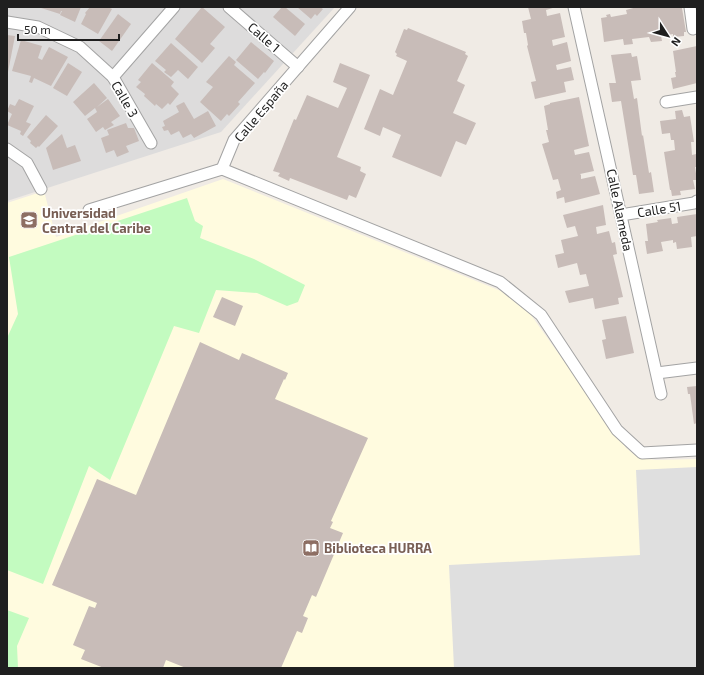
<svg xmlns="http://www.w3.org/2000/svg" width="704" height="675" font-family="'Exo 2',sans-serif">
  <style>
    .residential { fill: #dddcdc }
    .education { fill: #fffbdf }
    .park { fill: #c3fbc0 }
    .parking { fill: #dfdfdf }
    .building { fill: #c8bcb8 }
    .lines { fill: none; stroke-linecap: round; stroke-linejoin: round }
    .street-casing { stroke: #a3a3a3; stroke-width: 13 }
    .street { stroke: #fff; stroke-width: 11 }
    .labels { text-anchor: middle; stroke-width: 3.5; stroke-linejoin: round; paint-order: stroke }
    .street-label { font-size: 13px; fill: #1f1f1f; stroke: #fff }
    .education-label { font-size: 13px; font-weight: bold; fill: #785e54; stroke: #fff; text-anchor: start }
  </style>
  <rect width="100%" height="100%" fill="#f0ebe5"/>
  <!-- residential -->
  <polygon class="residential" points="7,7 335,7 221,132 7,201"/>
  <!-- education -->
  <polygon class="education" points="223,179 501,291 531,315 626,448 639,458 656,460 697,459 697,668 7,668 7,203 44,191 56,237"/>
  <!-- park -->
  <g class="park">
    <polygon points="187,198 195,221 203,226 200,238 254,259 305,285 298,302 287,306 257,293 216,290 199,333 174,326 110,480 89,466 43,584 7,570 7,338 18,314 9,257"/>
    <polygon points="7,610 29,618 17,646 18,668 7,668"/>
  </g>
  <!-- parking -->
  <polygon class="parking" points="697,467 697,668 454,668 449,565 640,555 636,470"/>
  <!-- building -->
  <g class="building">
    <polygon points="38,7 81,7 75,22 60,15 62,11 61,11 60,14"/>
    <polygon points="90,7 108,7 112,9 98,34 81,24 86,14 85,13"/>
    <polygon points="202,7 225,27 210,44 215,48 202,63 175,39"/>
    <polygon points="282,7 285,7 305,24 295,36 273,17"/>
    <polygon points="297,7 320,7 323,9 317,16 315,14 311,19"/>
    <polygon points="528,7 556,7 546,10 547,16 560,13 565,37 552,40 553,46 567,42 571,61 556,65 557,70 571,67 574,80 564,82 566,92 535,99 531,82 536,81 527,46 528,45 526,33 524,33 522,21 531,19"/>
    <polygon points="637,7 680,7 682,8 686,32 684,32 684,36 673,37 673,34 661,36 662,41 651,42 649,37 632,39 633,44 624,45 623,39 604,42 601,18 607,17 606,15 610,14 611,17 627,14 626,10"/>
    <polygon points="118,14 131,24 112,51 99,41"/>
    <polygon points="408,28 466,52 465,54 468,56 457,81 465,85 453,113 476,123 466,145 456,141 441,177 392,157 401,135 383,127 380,136 364,129 380,89 393,95 407,61 396,56 397,54 395,52 404,29 407,30"/>
    <polygon points="7,35 15,36 8,72 7,72"/>
    <polygon points="21,40 42,46 38,58 42,60 49,47 68,57 51,86 34,78 32,83 29,82 31,76 12,71"/>
    <polygon points="251,42 274,61 265,73 264,72 258,79 236,60"/>
    <polygon points="171,43 198,67 188,79 178,70 171,77 164,72 166,70 155,61"/>
    <polygon points="697,46 697,83 673,89 671,78 676,77 675,72 676,72 673,51"/>
    <polygon points="631,53 632,57 637,56 641,80 631,81 634,99 637,98 642,136 643,135 649,173 651,172 654,192 639,194 636,175 633,175 621,101 612,102 609,83 616,83 611,55"/>
    <polygon points="229,56 236,62 234,65 255,83 238,102 240,104 229,116 227,114 221,121 200,102 213,87 206,82"/>
    <polygon points="68,63 82,72 67,96 53,88"/>
    <polygon points="152,63 174,82 171,86 179,94 170,105 168,103 162,109 156,104 155,106 144,96 145,94 136,87 141,82 138,80"/>
    <polygon points="340,63 370,75 337,157 361,167 360,171 366,174 356,198 349,195 347,200 290,178 289,181 278,176 280,173 273,171 294,119 296,120 307,95 338,108 347,88 333,82"/>
    <polygon points="94,83 107,98 97,107 108,99 120,116 111,122 114,125 105,130 103,127 96,132 87,119 97,112 95,108 85,116 73,102"/>
    <polygon points="579,97 589,146 574,150 575,155 589,152 594,171 580,174 581,175 581,179 595,176 600,194 565,203 564,197 557,199 556,192 561,190 558,179 553,180 542,144 549,142 546,130 548,130 544,106 550,104 550,103"/>
    <polygon points="19,99 34,106 26,122 31,124 23,136 20,134 21,131 7,125 12,114 7,111 10,104 15,106"/>
    <polygon points="184,102 194,119 208,111 216,126 194,138 191,134 183,138 179,131 171,135 168,130 164,131 162,127 165,126 163,121 179,112 176,106"/>
    <polygon points="682,110 684,117 690,116 694,142 691,142 692,155 696,154 697,167 695,167 697,180 693,180 695,189 680,191 681,195 672,196 671,190 670,190 664,152 675,150 674,140 671,140 670,133 662,134 660,121 676,119 675,111"/>
    <polygon points="46,115 58,126 39,147 38,146 36,148 30,143 31,141 27,137"/>
    <polygon points="126,123 128,128 134,128 139,141 126,146 129,152 117,157 114,150 106,153 101,138 109,135 107,130"/>
    <polygon points="62,134 67,148 75,145 81,161 53,170 46,148"/>
    <polygon points="603,205 606,225 596,227 597,234 609,231 612,243 615,242 617,254 613,255 623,297 618,298 619,304 595,309 593,298 569,303 565,291 589,286 586,274 580,275 577,263 558,268 555,255 564,253 561,240 578,236 575,226 567,228 563,215"/>
    <polygon points="697,214 697,236 691,237 692,247 677,249 676,242 673,243 673,240 661,242 663,251 647,254 645,241 648,241 646,224 658,222 657,220 671,218 672,224 678,223 677,217"/>
    <polygon points="222,297 243,306 235,326 213,317"/>
    <polygon points="626,316 634,353 606,359 602,340 606,339 602,320"/>
    <polygon points="200,342 239,360 242,353 288,373 285,380 284,379 275,399 368,438 331,521 333,522 330,528 343,533 316,597 312,595 303,616 308,618 302,633 297,631 281,668 186,668 166,660 163,668 104,668 81,659 85,650 73,645 89,606 95,608 97,603 52,585 97,479 136,495"/>
    <polygon points="697,386 697,423 694,424 690,394 688,394 687,387"/>
  </g>
  <g class="lines">
    <defs>
      <g id="street">
        <polyline points="229,7 298,67"/>
        <polyline points="574,7 661,394"/>
        <polyline points="690,7 693,29"/>
        <polyline points="7,22 38,27 80,47 113,77 151,143"/>
        <polyline points="113,77 174,7"/>
        <polyline points="666,102 697,97"/>
        <polyline points="7,149 27,163 41,189"/>
        <polyline points="222,169 500,282 541,315 617,430 642,453 697,450"/>
        <polyline points="89,210 222,169 234,140 350,7"/>
        <polyline points="621,215 694,203 697,201"/>
        <polyline points="657,373 697,368"/>
      </g>
    </defs>
    <!-- street casing -->
    <use href="#street" class="street-casing"/>
    <!-- street -->
    <use href="#street" class="street"/>
  </g>
  <!-- icons -->
  <defs>
    <symbol id="university-square" viewBox="-11 -11 22 22"><rect x="-9" y="-9" width="18" height="18" rx="4" fill="#8d6e63" stroke="#fff"/><path d="M0-5L7-2L0 1L-7-2ZM-4 1L0 2.5L4 1V4Q0 6-4 4Z" fill="#fff"/></symbol>
    <symbol id="library-square" viewBox="-11 -11 22 22"><rect x="-9" y="-9" width="18" height="18" rx="4" fill="#8d6e63" stroke="#fff"/><path d="M-6-4Q-3-5.5-.7-3.5V5Q-3 3-6 4ZM6-4Q3-5.5 .7-3.5V5Q3 3 6 4Z" fill="#fff"/></symbol>
  </defs>
  <g fill-rule="evenodd">
    <use href="#university-square" x="19" y="210" width="20" height="20"/>
    <use href="#library-square" x="301" y="538" width="20" height="20"/>
  </g>
  <g class="labels">
    <!-- street labels -->
    <g class="street-label">
      <text transform="translate(264 37) rotate(41)" y="5">Calle 1</text>
      <text transform="translate(125 99) rotate(60)" y="5">Calle 3</text>
      <text transform="translate(261 111) rotate(-50)" y="5">Calle España</text>
      <text transform="translate(659 209) rotate(-9)" y="5">Calle 51</text>
      <text transform="translate(620 210) rotate(78)" y="5">Calle Alameda</text>
    </g>
    <!-- education labels -->
    <g class="education-label">
      <text x="42" y="218">Universidad<tspan x="42" dy="15">Central del Caribe</tspan></text>
      <text x="324" y="553">Biblioteca HURRA</text>
    </g>
  </g>
  <!-- border -->
  <rect width="704" height="675" fill="none" stroke="#1f1f1f" stroke-width="16"/>
  <!-- north arrow -->
  <g transform="translate(668 36) rotate(126)" stroke="#ffffff" stroke-width="3" paint-order="stroke">
  <path d="M0-3L7 15L0 10L-7 15Z" fill="#1f1f1f"/>
  <text y="-6" font-size="11" font-weight="bold" text-anchor="middle" fill="#1f1f1f">N</text>
  </g>
  <!-- scale -->
  <path d="M18 34v6h101v-6" fill="none" stroke="#1f1f1f" stroke-width="2"/>
  <text x="24" y="34" font-size="12" fill="#1f1f1f" stroke="#ffffff" stroke-width="3" paint-order="stroke">50 m</text>
</svg>
